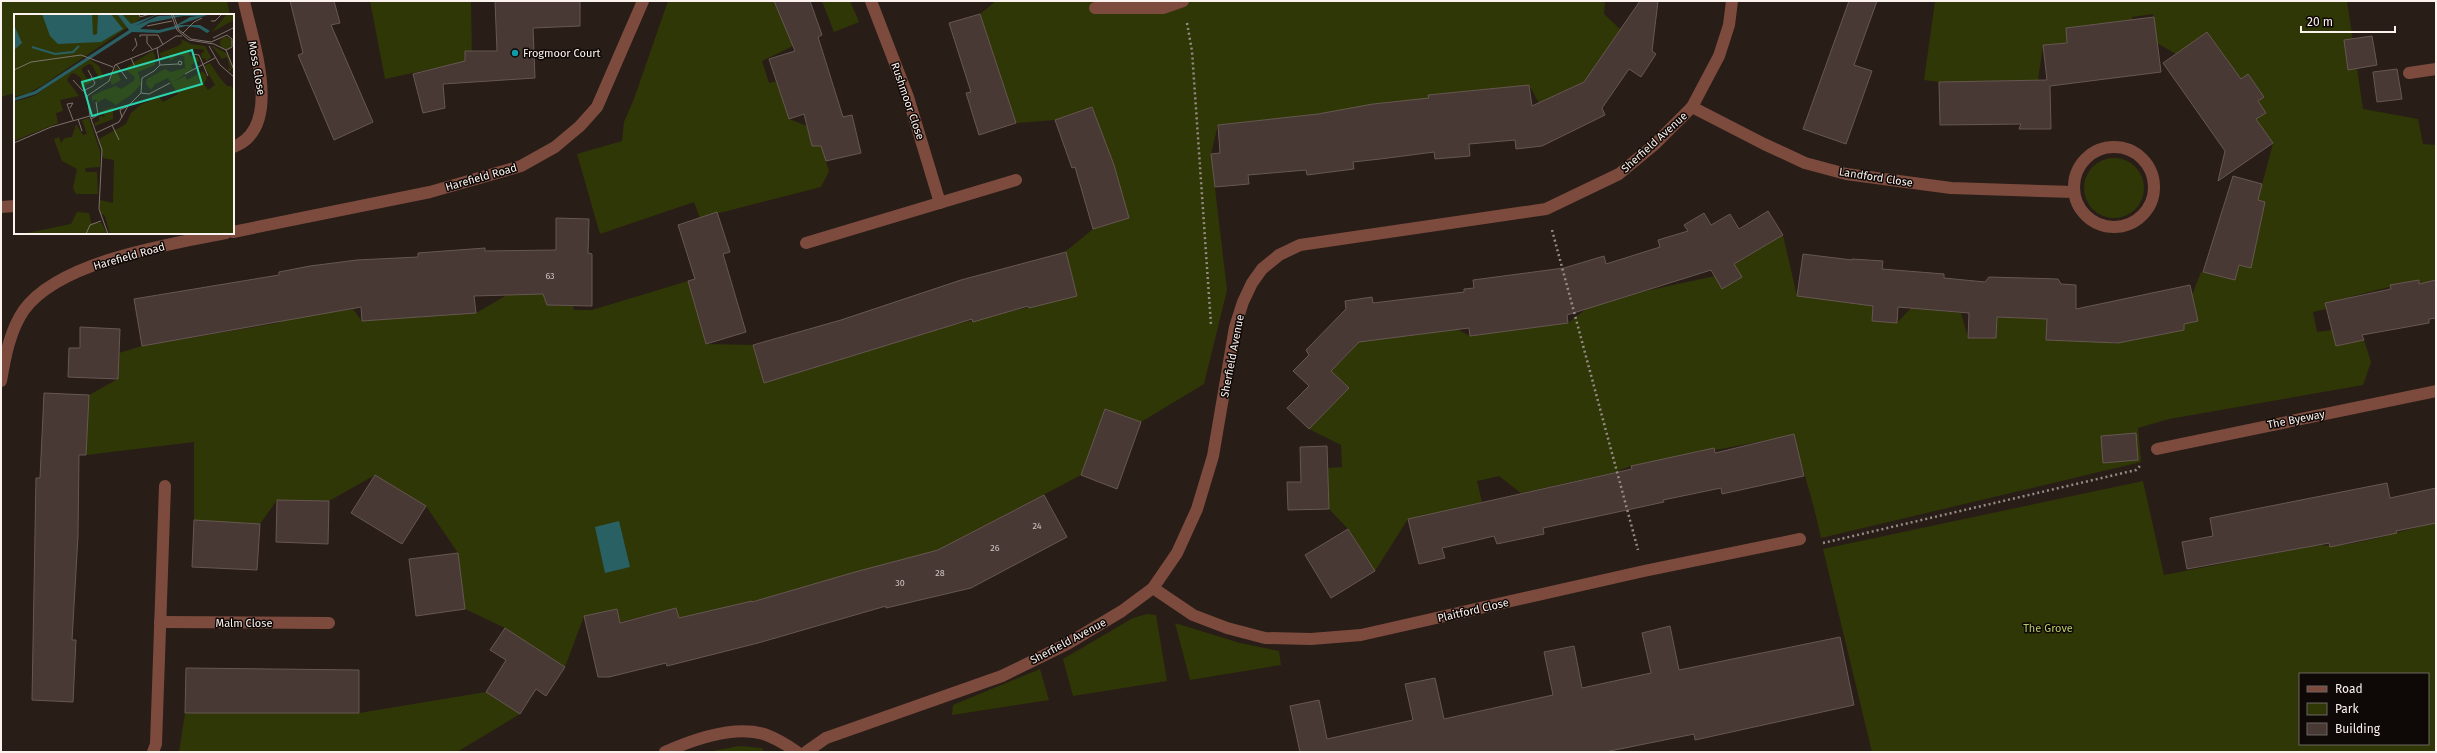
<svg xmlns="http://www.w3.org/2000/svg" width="2437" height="753" font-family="'Fira Sans',sans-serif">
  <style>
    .green { fill: #303706; fill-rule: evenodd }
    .water { fill: #286064 }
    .building { fill: #483934; stroke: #665751 }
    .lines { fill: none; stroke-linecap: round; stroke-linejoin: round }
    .path { stroke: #968b87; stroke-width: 2.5; stroke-dasharray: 2 3; stroke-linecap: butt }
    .service { stroke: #7d4b3e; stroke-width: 12 }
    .minor { stroke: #7d4b3e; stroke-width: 12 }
    .tertiary { stroke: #7d4b3e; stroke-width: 12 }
    .culture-dot { fill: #0f9aa8; stroke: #0e0806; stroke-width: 1.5 }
    .labels { text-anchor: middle; stroke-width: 3; stroke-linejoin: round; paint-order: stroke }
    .number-label { font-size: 9px; fill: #cec4c0 }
    .poi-label { font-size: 11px; fill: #fbf2ee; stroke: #0e0806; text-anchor: start }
    .street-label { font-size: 11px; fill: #fbf2ee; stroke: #0e0806 }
    .park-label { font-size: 11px; fill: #b9ca65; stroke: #0e0806 }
    .inset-river { fill: none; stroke: #286064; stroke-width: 2 }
    .inset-road { fill: none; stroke: #7d726d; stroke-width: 1 }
    .view { fill: #29d5ad; fill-opacity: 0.15; stroke: #29d5ad; stroke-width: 2 }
    .inset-edge { fill: none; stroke: #fbf2ee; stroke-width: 2 }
  </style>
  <rect width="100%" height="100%" fill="#291d17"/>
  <!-- green -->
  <g class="green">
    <polygon points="1,1 227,1 230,15 15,15 15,93 1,97"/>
    <polygon points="370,1 471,1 472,60 385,79"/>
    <polygon points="668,1 774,1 793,46 762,61 769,83 776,81 789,119 807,126 812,146 821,146 829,171 821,187 700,218 694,202 600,234 577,154 622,141 624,122 634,99"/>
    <polygon points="822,1 850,1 859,22 834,32"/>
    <polygon points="996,1 1605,1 1604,14 1620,29 1587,81 1539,103 1529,85 1429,95 1425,105 1396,101 1319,114 1218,125 1211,154 1227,290 1204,384 1141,422 1105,409 1081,475 961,538 956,545 776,596 679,618 676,608 620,622 617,609 584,616 565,667 505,628 465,609 458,553 426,506 375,475 329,501 277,500 260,524 194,520 194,442 86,455 89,395 118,379 119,353 142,346 278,323 287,319 353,309 362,321 476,313 507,295 543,294 547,305 573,306 574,310 592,310 688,281 706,344 753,345 764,383 949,326 1076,296 1065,252 1093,229 1129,218 1092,107 1055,120 1016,123 980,14"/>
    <path d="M1935,1h412l16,108 55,10 5,25 13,1v135l-17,4 -1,-4 -93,23 1,6 -13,3 4,20 15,-2 4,16 28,-6 7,22 -8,23 -194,34 -31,9 3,34 -320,76c-7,-35 -19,-69 -27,-103l-163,31 -19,7 -91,20 -22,-17 -22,5 5,21 -74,17 -33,52 -25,-40 -21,-22 -1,-41 14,-1 -1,-22 -32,-16 40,-41 -18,-17 19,-19 -1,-20 107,-3 14,7 98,-13 18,-14 55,-17 74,-16 68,-41 14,61 76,8 -1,17 25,2 14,-15 50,5 7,25h28l1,-21 50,2v21l27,1 38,-4 1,7 70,-14 1,-6 13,-3 -5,-26 9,-23 34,8 4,-15 26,-63 -7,-2 15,-57 -17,-24 10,-6 -8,-12 6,-4 -16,-23 -19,13 -4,-31 -18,-24 -31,22 -19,-11 -4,-29 -21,3v3l-66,8 1,15 -24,2 -5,35 -99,2 -15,-2z"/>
    <circle cx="2114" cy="188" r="30"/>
    <path d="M2143,481l21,94 153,-30c38,4 82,-15 119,-22v229h-564l-49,-203zM2300,674h128v70h-128z"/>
    <polygon points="1147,614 1156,615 1167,681 1073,696 1063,659 1133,618"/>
    <polygon points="1175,623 1240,643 1279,651 1281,665 1190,680"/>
    <polygon points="1040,669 1049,700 952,715 953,705"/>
    <polygon points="486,692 520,714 457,752 179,752 185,713 359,713"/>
    <polygon points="739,746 762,748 764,752 707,752"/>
  </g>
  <!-- water -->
  <polygon class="water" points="619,521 630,567 605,573 595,527"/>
  <!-- building -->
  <g class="building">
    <polygon points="290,1 334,1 340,23 331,25 373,122 334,140 298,55 303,53"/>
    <polygon points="495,1 580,1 580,26 533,28 535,78 443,84 445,108 423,113 413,74 465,61 465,51 497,51"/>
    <polygon points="774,1 810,1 822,35 818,37 843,117 852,115 861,153 826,161 821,146 812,146 804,114 789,119 769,59 795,51"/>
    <polygon points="1640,1 1658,1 1652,51 1656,54 1641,77 1629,69 1602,108 1605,115 1542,146 1516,149 1515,140 1469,144 1470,156 1435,159 1434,152 1380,159 1353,162 1354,169 1307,175 1306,170 1248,175 1249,184 1215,187 1211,154 1220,153 1218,125 1318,114 1373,104 1429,98 1428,95 1529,85 1532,106 1584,82"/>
    <polygon points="1849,1 1877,1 1854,65 1872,71 1846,144 1803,129"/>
    <polygon points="980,14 1016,123 979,135 966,93 971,92 949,23"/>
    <polygon points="2154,17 2161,72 2050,86 2051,129 2019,129 2021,124 1940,125 1939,82 2047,80 2043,45 2067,43 2066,28"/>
    <polygon points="2207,32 2241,79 2248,74 2264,97 2258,101 2266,113 2256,119 2273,143 2218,181 2225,151 2163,63"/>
    <polygon points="2372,36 2377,65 2348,70 2344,40"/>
    <polygon points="2397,69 2402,99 2377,102 2373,72"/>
    <polygon points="1092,107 1114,165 1129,218 1093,229 1075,167 1072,168 1055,120"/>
    <polygon points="2233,176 2262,184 2258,200 2265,202 2251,268 2239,265 2235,280 2203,272"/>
    <polygon points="1768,211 1783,235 1734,264 1742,277 1722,289 1711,270 1567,315 1568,323 1470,336 1469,328 1359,342 1331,371 1349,388 1309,429 1287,408 1309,386 1293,371 1309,355 1306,350 1346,309 1345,301 1372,297 1373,303 1464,292 1464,289 1474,288 1473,280 1564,268 1604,256 1606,264 1660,247 1658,240 1688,231 1684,225 1704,213 1711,225 1730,214 1739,229"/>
    <polygon points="717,212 730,252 723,254 746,332 706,344 688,281 695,279 678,225"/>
    <polygon points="556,218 589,219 588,253 592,254 592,306 547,305 543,294 474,296 476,313 362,321 361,307 142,346 134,299 279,275 279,272 310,266 357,260 418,257 418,253 485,248 485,251 556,250"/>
    <polygon points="1066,252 1077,296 1029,308 1028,306 973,322 972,319 764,383 753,345 841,320 961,280"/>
    <polygon points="1803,254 1852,260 1852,259 1883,261 1882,269 1944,274 1944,278 1985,282 1989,277 2058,279 2061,284 2076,285 2076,309 2190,285 2198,321 2184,324 2184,330 2118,343 2046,340 2047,319 1997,317 1996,338 1968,338 1969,313 1898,307 1897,323 1872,321 1873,306 1797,296"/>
    <polygon points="2419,280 2419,284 2436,280 2436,318 2429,319 2429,323 2362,335 2364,340 2336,346 2325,303 2391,289 2390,285"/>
    <polygon points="80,327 120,329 118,379 68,377 69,348 80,348"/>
    <polygon points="44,393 89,395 86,455 79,455 78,536 72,640 76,640 73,702 32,700 36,478 40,478"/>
    <polygon points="1105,409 1141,422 1117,489 1081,475"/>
    <polygon points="2136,433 2138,460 2103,463 2101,436"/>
    <polygon points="1794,434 1804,476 1722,494 1721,488 1663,500 1664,502 1543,528 1544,534 1497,544 1494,536 1469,542 1442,548 1445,558 1419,564 1408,519 1632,469 1631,466 1714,448 1715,453"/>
    <polygon points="1327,446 1329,509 1288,510 1287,482 1301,482 1300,447"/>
    <polygon points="375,475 426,506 402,544 351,513"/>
    <polygon points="2387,483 2390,498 2436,488 2436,523 2396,531 2397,533 2330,547 2329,543 2187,569 2182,542 2213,536 2210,518"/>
    <polygon points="1044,495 1067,537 971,588 886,608 886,606 758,643 667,666 666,663 609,677 598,677 584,616 617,609 620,623 676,608 679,618 752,601 752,602 855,572 938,550"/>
    <polygon points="277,500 329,501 328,544 276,542"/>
    <polygon points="194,520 260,524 257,570 192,567"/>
    <polygon points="1348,529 1375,571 1331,598 1305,555"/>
    <polygon points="458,553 465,609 416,616 409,559"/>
    <polygon points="1670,626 1679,670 1840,637 1854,705 1695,740 1694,734 1605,752 1300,752 1290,706 1319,700 1327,739 1413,720 1405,684 1435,678 1444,719 1553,695 1544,652 1574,646 1582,688 1651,673 1642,633"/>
    <polygon points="505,628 565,667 546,696 536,689 520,714 486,692 506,660 490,650"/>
    <polygon points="186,668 359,670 359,713 185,713"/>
  </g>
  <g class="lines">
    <!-- path -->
    <g class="path">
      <polyline points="1187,23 1192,51 1211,325"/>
      <polyline points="1552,230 1638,550"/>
      <polyline points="1823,543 2136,470 2141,465"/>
    </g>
    <!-- service -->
    <polyline class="service" points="1095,8 1163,8 1183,1"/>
    <!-- minor -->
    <g class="minor">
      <polyline points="871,1 908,97 940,203"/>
      <polyline points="2409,73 2436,69"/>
      <polyline points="1692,107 1764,144 1805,163 1846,174 1951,188 2074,192"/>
      <path d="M233,147c52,-19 19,-107 11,-146"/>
      <circle cx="2114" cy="187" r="40"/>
      <polyline points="1,207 15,206"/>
      <polyline points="806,243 1016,180"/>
      <polyline points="2157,449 2436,391"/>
      <polyline points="1153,588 1193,615 1227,628 1265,638 1311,639 1361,635 1644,571 1800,539"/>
      <polyline points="160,622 329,623"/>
      <polyline points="153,752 156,744 165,486"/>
      <path d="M665,752c27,-12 68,-27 99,-18 11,4 23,11 33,18"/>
      <polyline points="806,752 826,738 1002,676 1067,644 1122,611 1153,588 1177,553 1197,509 1213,456 1235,327 1243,302 1252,283 1262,269 1279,255 1300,245 1546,209 1619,174 1654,145 1692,107 1719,56 1729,25 1732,1"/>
    </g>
    <!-- tertiary -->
    <g class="tertiary">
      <polyline points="233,232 430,192 521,166 555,147 580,126 597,107 643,1"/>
      <path d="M1,381c4,-24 9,-51 23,-71 35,-49 146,-66 202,-77"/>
    </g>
  </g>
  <!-- markers -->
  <circle class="culture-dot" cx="515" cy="53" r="4"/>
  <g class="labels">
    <!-- number labels -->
    <g class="number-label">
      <text x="550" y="279">63</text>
      <text x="1037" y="529">24</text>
      <text x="995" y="551">26</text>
      <text x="940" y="576">28</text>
      <text x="900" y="586">30</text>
    </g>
    <!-- poi labels -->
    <g class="poi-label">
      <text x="523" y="57">Frogmoor Court</text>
    </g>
    <!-- street labels -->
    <g class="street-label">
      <text transform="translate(257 68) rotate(80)" y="4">Moss Close</text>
      <text transform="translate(908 101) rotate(71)" y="4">Rushmoor Close</text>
      <text transform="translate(1654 142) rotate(-42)" y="4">Sherfield Avenue</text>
      <text transform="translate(481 177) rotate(-16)" y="4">Harefield Road</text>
      <text transform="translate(1876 177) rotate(9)" y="4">Landford Close</text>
      <text transform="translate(129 256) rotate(-16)" y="4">Harefield Road</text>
      <text transform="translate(1232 356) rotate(-79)" y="4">Sherfield Avenue</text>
      <text transform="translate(2296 419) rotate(-11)" y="4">The Byeway</text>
      <text transform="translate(1473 610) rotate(-13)" y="4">Plaitford Close</text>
      <text x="244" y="627">Malm Close</text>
      <text transform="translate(1068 641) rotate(-28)" y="4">Sherfield Avenue</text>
    </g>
    <!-- park labels -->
    <g class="park-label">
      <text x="2048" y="632">The Grove</text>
    </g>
  </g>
  <!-- overview -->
  <g transform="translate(14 14)">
    <rect width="220" height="220" fill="#291d17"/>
    <path d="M0,0h125l1,5 -97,66 -14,8 -15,4zM213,0h7v6l-22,12zM206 29a6 6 0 1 1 12 0a6 6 0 1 1-12 0ZM167,25l10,5 14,2 6,11 -5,5 -1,-4 -3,1 -1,-6 3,-1 -1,-3h-15l2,7 8,1 1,4 -8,4 2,4 -20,13 12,-6 2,4 16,-9 4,6 -3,7 4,6 7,-5 -11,-19 6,-3 10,15 7,8h4l3,5v143h-124l-5,-18 -5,-3v-13l13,3 1,-43 -11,-2 -4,-19 27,-15 5,-11 11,-9 17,-7 4,5 15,-8 -10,-16 -13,6 -4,6 -5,-6 1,-5 18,-10 6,3 14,-4 -1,-12 -6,-1 -8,6 -1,-6 -8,3 -1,-5 18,-7 4,-3zM197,31l17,9 4,14 -2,3 -3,-2 3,-1 -3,-11 -5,2zM139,37l2,5v9l-17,7 3,12 -9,10 -16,11 -11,-7 -8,5 -1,-4 -4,2v-5l10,-5 14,-5 5,3 13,-8 1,-4 -9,-7 2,-4zM75,45l10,7 5,12 -4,2 -8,-15 -3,-1 -7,4v3l5,8 6,2 -12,7v-10l-7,-5 -3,1 -4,6 12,16 -19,4 3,11 -7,2 2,10 -44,18v-39l20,-6zM102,53l5,5h-4l4,8 -9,5 -2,-4zM99,93v12l-18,7 -1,-3 5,-2v-5l6,1 -1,-3 -5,1v-3zM75,104l11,33v16l-15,1 1,4h11l1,22h-22l-3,-6 4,-19 -15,-8 -8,-22 5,-2 2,6 4,-5 7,-1 4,-13 7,11 4,-1 -5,-14zM63,198l12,1 2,10h11l5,11h-85l49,-10z" fill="#303706"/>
    <path d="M28,0h50l1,21 4,-1 1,-19 -3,-1h16l12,15 -22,13 -43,2 -8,-8zM103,0h5l9,10 27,-10 -23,12 23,-10 52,-2 -31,11h21l10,6 -3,2 -8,-5 -13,-2 -27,7 -27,-1 -96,62 -22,7v-3l21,-7 94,-61zM169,2h14l-7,1 -15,9 -16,4 -19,-1 9,-6zM0,11l8,18 -8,7z" fill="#286064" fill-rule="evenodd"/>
    <path class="inset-river" d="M18,33l23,7 18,-2 6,-6"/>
    <path class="inset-road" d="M125,0l1,3 10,-3M157,0l6,16 12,10 25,4 12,6 6,-3v-8l-5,-4 -16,7 -20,-3 -12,-9 -6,-16M197,7h4l6,-6M133,12l25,-5M169,19l11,-11 8,-4M133,22v7l5,6M126,23v-2h18l5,10M199,24l20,-10M195,32l11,19 14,12M212,36l8,20M118,37l5,-6 -2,-7M178,40l7,1 9,21M165,47l3,1 -1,3 -3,-1zM102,50l11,15M146,51l18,-1M117,54l4,-1 -4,-9M0,56l17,-8 50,-7 32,12M74,56l7,13 -2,3M171,60l30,-16M59,66l10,11 10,-5M127,79l8,1 21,-11M56,94l3,-5 -6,1 6,16M108,104l-2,-8 8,-4M64,105l4,12M77,105l7,-4 -2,-13M98,111l7,15M82,119l23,-11 9,-16 13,-13 1,-15 12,-7 6,-6 -3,-17M0,129l37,-16 39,-11M72,220l4,-9 11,-4M94,220l-9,-25 3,-59 -12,-34 -3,-20 22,-15 6,-16 44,-18 17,-11h6"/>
    <path class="view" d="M178,36l10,34 -110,32 -10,-34z"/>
    <rect width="220" height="220" class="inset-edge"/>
  </g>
  <!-- border -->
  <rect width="2437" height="753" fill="none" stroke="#fbf2ee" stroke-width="4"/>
  <!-- legend -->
  <rect x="2299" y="673" width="130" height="72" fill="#0e0806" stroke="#6d6663"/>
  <rect x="2307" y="686" width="20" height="6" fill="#7d4b3e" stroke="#6d6663"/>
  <text x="2335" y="693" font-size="12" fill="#fbf2ee">Road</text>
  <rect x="2307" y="703" width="20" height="12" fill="#303706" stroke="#6d6663"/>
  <text x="2335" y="713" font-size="12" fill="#fbf2ee">Park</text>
  <rect x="2307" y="723" width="20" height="12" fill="#483934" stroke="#6d6663"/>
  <text x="2335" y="733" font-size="12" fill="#fbf2ee">Building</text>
  <!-- scale -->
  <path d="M2301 26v6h94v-6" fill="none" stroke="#fbf2ee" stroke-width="2"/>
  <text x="2307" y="26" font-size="12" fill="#fbf2ee" stroke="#0e0806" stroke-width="3" paint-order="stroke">20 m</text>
</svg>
